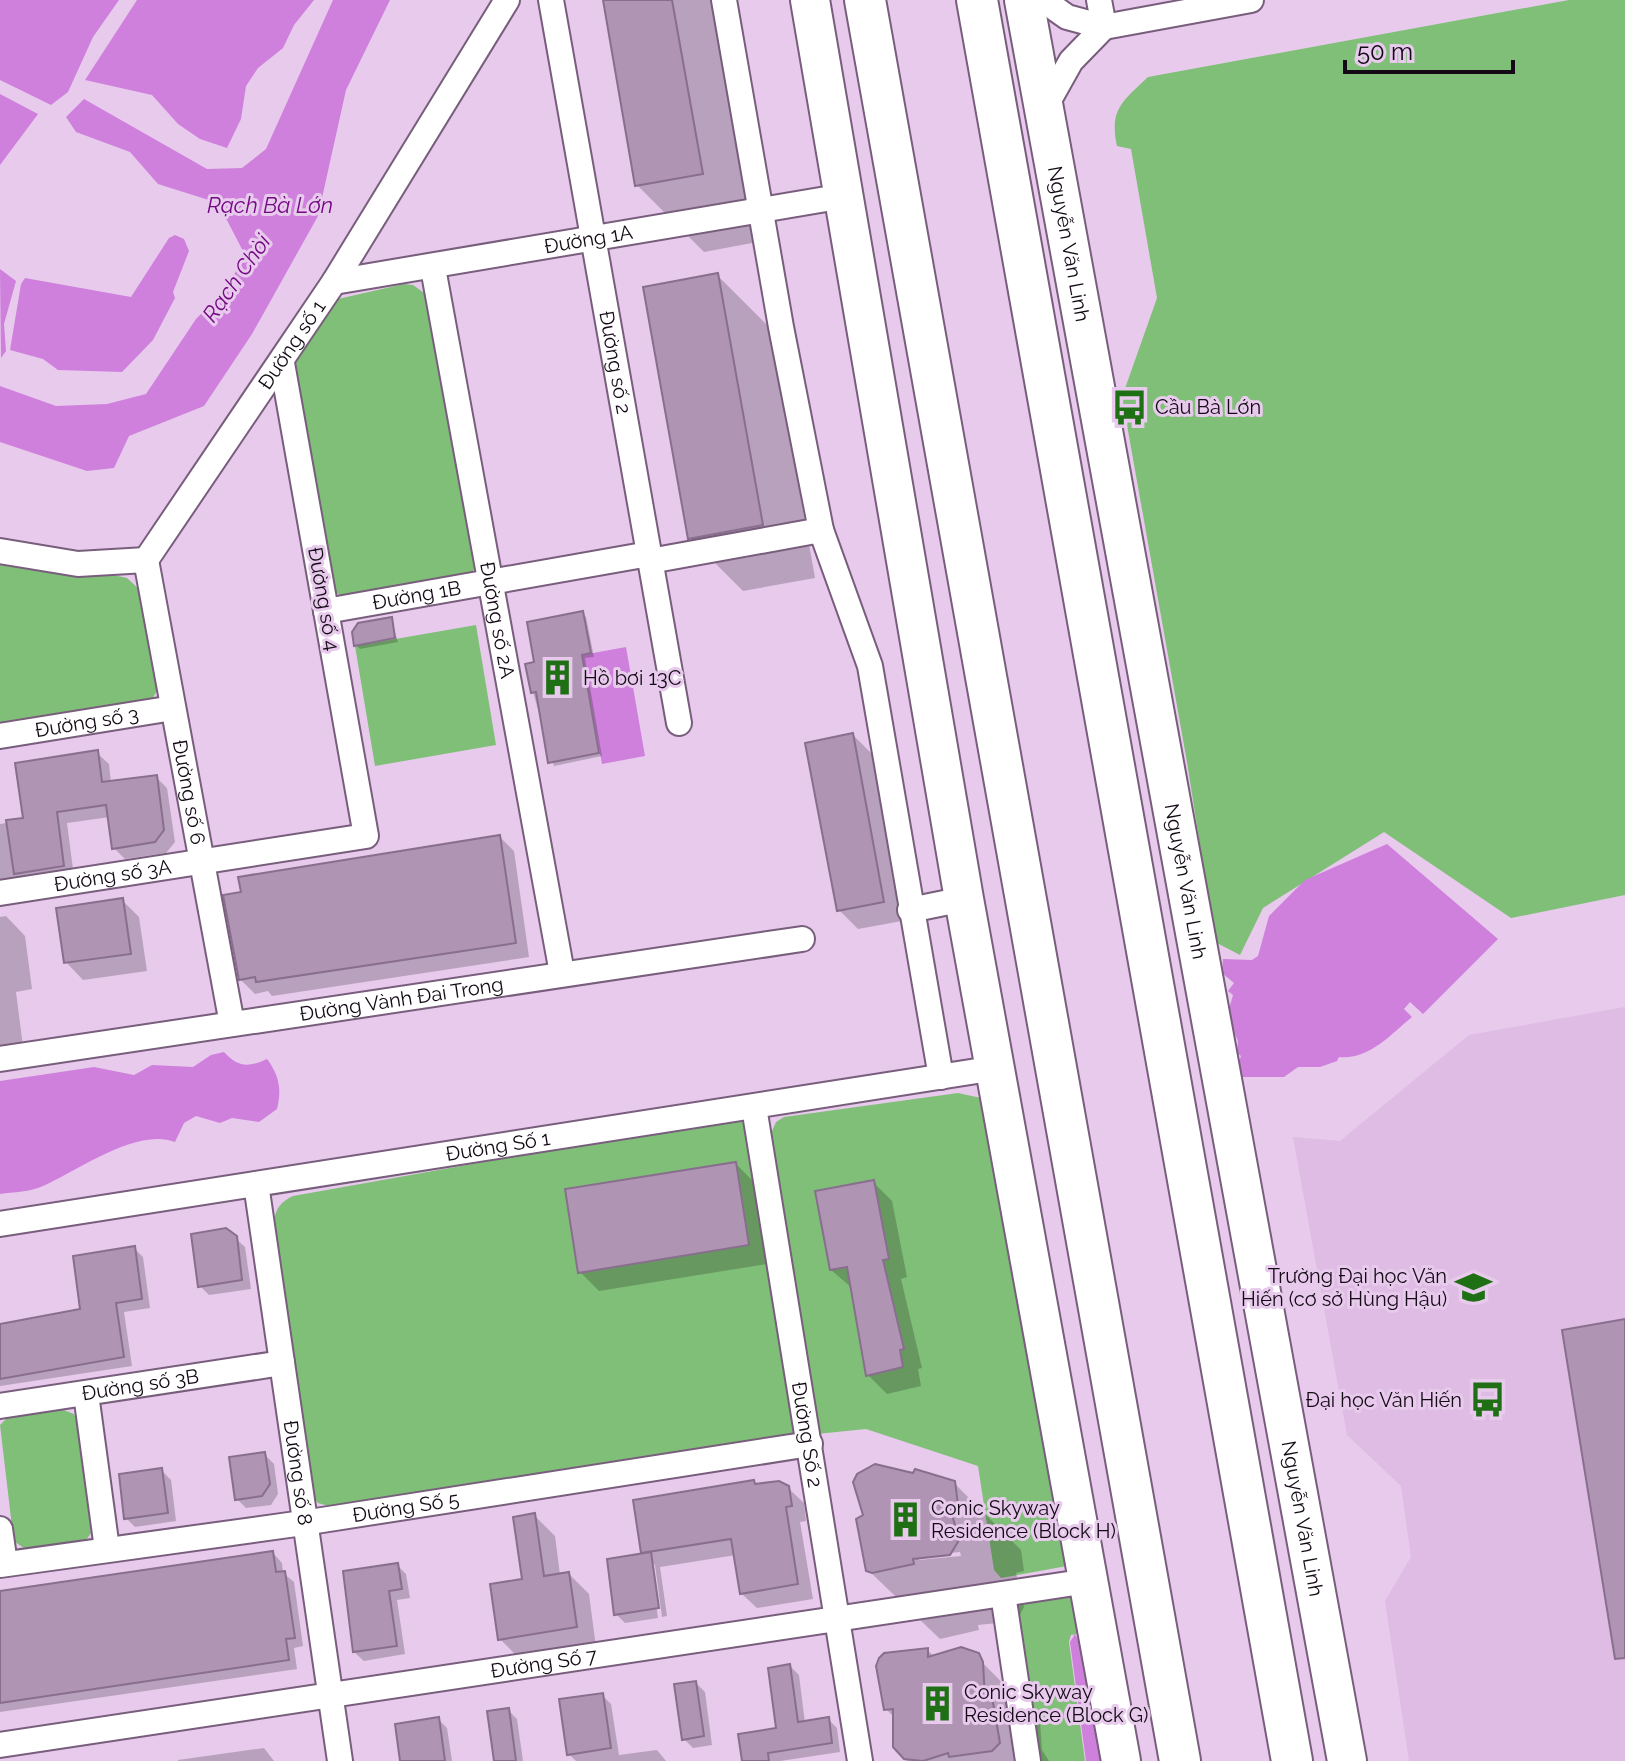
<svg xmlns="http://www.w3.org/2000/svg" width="1625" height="1761" font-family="Raleway,sans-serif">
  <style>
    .built { fill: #debce4 }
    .green { fill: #80bf78 }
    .water { fill: #cf80dd }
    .shadow { fill: #0003; fill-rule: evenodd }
    .building { fill: #b094b4; stroke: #896f8e; stroke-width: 2 }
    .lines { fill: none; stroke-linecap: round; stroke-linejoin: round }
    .minor-casing { stroke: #785e7c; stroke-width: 28 }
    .primary-casing { stroke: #785e7c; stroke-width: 42 }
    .trunk-casing { stroke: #785e7c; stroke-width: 44 }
    .minor { stroke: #fff; stroke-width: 24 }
    .primary { stroke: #fff; stroke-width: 38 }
    .trunk { stroke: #fff; stroke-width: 40 }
    .labels { text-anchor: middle; stroke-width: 6; stroke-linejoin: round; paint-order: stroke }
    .street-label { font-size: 20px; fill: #140a16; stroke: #e7caec }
    .poi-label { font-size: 20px; fill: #140a16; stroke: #e7caec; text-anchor: start }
    .water-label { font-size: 22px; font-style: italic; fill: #730983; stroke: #e7caec }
  </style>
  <rect width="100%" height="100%" fill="#e7caec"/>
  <!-- built -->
  <polygon class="built" points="1625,1007 1625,1761 1409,1761 1385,1601 1411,1557 1401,1486 1347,1435 1293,1137 1340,1141 1469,1035"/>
  <!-- green -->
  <g class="green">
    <path d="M1569,0h56v895l-114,23 -127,-86 -121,76 -23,47 -25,-13 -28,-180 -65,-365 35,-99 -26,-149 -14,-3c-8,-37 6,-45 31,-69z"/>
    <polygon points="404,284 413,285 427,295 477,565 470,575 344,598 334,591 294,364 338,299"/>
    <polygon points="0,557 118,576 127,578 141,591 158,689 151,701 0,728"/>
    <polygon points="476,625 496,745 375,766 355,646"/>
    <polygon points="958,1093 981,1098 1067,1566 1001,1578 994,1570 978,1466 866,1429 817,1434 769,1138 776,1122 784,1117"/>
    <path d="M724,1119l16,1 5,5 50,305 -3,5 -460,72 -14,-4 -6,-7 -38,-269c0,-15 4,-24 19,-31z"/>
    <polygon points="58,1408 74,1414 78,1425 91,1533 84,1543 27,1550 15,1542 13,1535 0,1425 9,1416"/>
    <polygon points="1069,1596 1075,1599 1085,1633 1071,1635 1069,1642 1085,1761 1038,1761 1015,1606"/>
  </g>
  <!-- water -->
  <g class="water">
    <polygon points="0,0 119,0 93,37 68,92 51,105 0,80"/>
    <polygon points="137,0 314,0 294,25 283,48 258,68 246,86 241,119 227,148 200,139 178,124 152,95 85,80"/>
    <polygon points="333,0 390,0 346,90 318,216 252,334 204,406 129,436 114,468 87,471 0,442 0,386 56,406 107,404 146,394 196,319 230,284 244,253 218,203 158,184 130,152 76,132 66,117 84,99 207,169 242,168 266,149"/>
    <polygon points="0,94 38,114 0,165"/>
    <polygon points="175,235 184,239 189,251 173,292 175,298 153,340 122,372 58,370 43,359 10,350 21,284 25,278 131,297 169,238"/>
    <polygon points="0,269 16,281 4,324 6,351 1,358"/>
    <polygon points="626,647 645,756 602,764 582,655"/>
    <path d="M1387,844l111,95 -75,75 -13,-12 -6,7 8,8c-22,18 -43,43 -73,40l-2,4 -17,6h-22l-14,10h-45l-3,-7 5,-14 -4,-3 1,-12 -11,-25 6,-21 -5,-4 6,-8 -12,-10 1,-14 29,1 6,-4 11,-40 36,-36z"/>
    <path d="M224,1052c14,15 24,16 43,7 12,16 15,30 10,50l-18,13 -27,-4 -12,5 -24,-7 -12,7 -9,19c-38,-15 -98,29 -132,44 -13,6 -29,6 -43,8v-113l94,-14 40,8 18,-10 41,2 18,-12z"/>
    <polygon points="1075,1634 1081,1645 1101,1761 1086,1761 1070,1642"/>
  </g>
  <!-- shadow -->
  <g class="shadow">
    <polygon points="605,0 725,0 768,240 704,252 637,185"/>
    <polygon points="717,275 771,329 815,578 743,591 690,538"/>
    <polygon points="582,613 586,617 594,657 585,658 602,756 554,766 533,692"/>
    <polygon points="391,619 398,642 360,649 356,645"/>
    <polygon points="853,735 872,754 902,921 858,929 839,910"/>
    <polygon points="97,753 109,764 111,783 156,777 167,788 175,842 166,853 125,859 114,848 110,817 67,823 74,877 0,889 0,824 25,820"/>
    <polygon points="500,837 514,851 529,957 272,996 268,991 255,994 241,980"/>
    <polygon points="122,900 139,917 147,971 83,980 66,962"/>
    <polygon points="6,916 25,936 32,989 16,992 25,1062 0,1054 0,917"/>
    <polygon points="736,1164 755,1183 767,1264 599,1291 580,1272"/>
    <polygon points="873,1182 892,1201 907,1277 901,1279 922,1368 918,1369 921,1386 887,1394 868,1375 852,1288 831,1270"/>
    <polygon points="235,1238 245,1247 251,1289 209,1295 200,1286"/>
    <polygon points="134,1248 143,1257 150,1308 124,1312 132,1366 0,1386 0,1325 82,1311"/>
    <polygon points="265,1455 274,1464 278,1494 271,1505 246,1508 237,1499"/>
    <path d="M875,1466l79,17 67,67 3,21 -8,2 8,34 -7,14 -39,4 1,5 -39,9 -72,-69 -2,-54 -11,-25 4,-16zM960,1552l1,4 -42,4v-4z"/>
    <polygon points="161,1470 171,1480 176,1521 135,1527 126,1518"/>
    <polygon points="753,1482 757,1486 788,1488 804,1503 806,1521 800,1522 813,1599 757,1608 741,1593 736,1555 660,1567 667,1616 662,1617 655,1565 650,1560 658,1618 625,1623 616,1614 646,1555 643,1552"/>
    <polygon points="535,1516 555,1536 560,1575 569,1574 589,1594 596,1647 520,1659 500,1639 524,1581"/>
    <polygon points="273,1553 282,1563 283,1573 294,1582 303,1646 294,1648 297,1669 0,1712 0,1594"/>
    <polygon points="397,1565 406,1574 410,1598 397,1600 405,1654 364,1661 354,1652"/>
    <polygon points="961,1649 970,1650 1040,1721 1042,1750 1049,1761 907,1761 899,1753 893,1735 894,1717 886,1709 927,1650 935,1657"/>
    <polygon points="790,1666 799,1675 805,1723 828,1719 837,1728 840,1752 780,1761 744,1761 778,1730"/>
    <polygon points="696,1683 705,1692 712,1745 693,1748 684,1739"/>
    <polygon points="602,1695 611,1704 619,1755 657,1750 666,1761 576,1761 569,1754"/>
    <polygon points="508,1710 517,1719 523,1761 496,1761"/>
    <polygon points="438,1719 447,1728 452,1761 402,1761"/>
    <polygon points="264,1748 274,1761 178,1761 178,1760"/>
  </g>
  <!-- building -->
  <g class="building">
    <polygon points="603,0 672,0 703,174 635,186"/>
    <polygon points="718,273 763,525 688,539 643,287"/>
    <polygon points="583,611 591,653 582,655 599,753 548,763 536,692 531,693 525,664 534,662 527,622"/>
    <polygon points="392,617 395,638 354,646 352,632 358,623"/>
    <polygon points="853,733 884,902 837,911 805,743"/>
    <polygon points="98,750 102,782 157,775 164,830 155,842 112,849 106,805 57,812 64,866 14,874 6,820 23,818 15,763"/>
    <polygon points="500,835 516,943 256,982 255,977 239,980 223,895 241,892 238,877"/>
    <polygon points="123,898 131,954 64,963 56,908"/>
    <polygon points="736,1162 749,1245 578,1273 565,1189"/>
    <polygon points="874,1180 889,1259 883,1260 904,1349 900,1350 903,1367 866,1376 847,1267 830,1270 815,1191"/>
    <polygon points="226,1228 237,1236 242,1280 198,1287 191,1234"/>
    <polygon points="135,1246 142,1299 116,1303 124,1357 0,1379 0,1324 80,1309 73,1256"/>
    <polygon points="1625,1319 1625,1658 1615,1659 1562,1330"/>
    <polygon points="265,1452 270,1484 262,1496 235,1500 229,1457"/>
    <polygon points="875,1464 913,1473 915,1469 955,1481 958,1505 950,1507 959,1540 950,1555 913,1559 914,1564 872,1573 866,1571 856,1519 863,1515 853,1482 857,1474"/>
    <polygon points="162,1468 168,1513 124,1519 119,1474"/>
    <polygon points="754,1480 755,1484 779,1481 789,1486 792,1506 786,1507 798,1584 740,1594 731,1539 641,1553 633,1500"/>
    <polygon points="535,1513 544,1576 569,1572 577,1627 498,1640 490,1584 522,1579 513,1517"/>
    <polygon points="273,1551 276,1572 285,1571 295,1638 286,1639 289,1660 0,1703 0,1591"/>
    <polygon points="651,1552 659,1608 614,1615 607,1559"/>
    <polygon points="398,1563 402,1589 389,1591 397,1646 353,1652 343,1571"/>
    <polygon points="961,1647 979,1653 983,1662 985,1698 992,1697 1000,1743 992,1751 949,1757 948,1753 923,1761 904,1759 893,1747 893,1709 884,1710 876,1666 879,1658 884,1653 928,1648 928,1657"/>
    <polygon points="790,1664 798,1722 829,1717 832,1743 768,1753 769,1761 742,1761 738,1734 776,1728 768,1668"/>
    <polygon points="696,1681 704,1736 682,1740 674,1684"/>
    <polygon points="603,1693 611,1748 567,1755 559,1699"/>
    <polygon points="509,1708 516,1761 494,1761 487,1711"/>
    <polygon points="439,1717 445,1761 400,1761 395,1724"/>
  </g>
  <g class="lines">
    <defs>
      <g id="minor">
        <path id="s1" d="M551,0l128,723"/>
        <polyline points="724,0 781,327 821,530 870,666 941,1077"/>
        <polyline points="1043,0 1067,17 1104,27 1251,0"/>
        <polyline points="1099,0 1104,27"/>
        <polyline points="1043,111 1071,61 1104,27"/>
        <path id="s2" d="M433,268l129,705"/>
        <path id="s3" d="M334,282l510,-86"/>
        <polyline points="0,551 78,564 146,560"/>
        <path id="s4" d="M146,560l188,-278 173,-282"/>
        <path id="s5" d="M146,560l86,464"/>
        <polyline points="650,561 821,530"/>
        <path id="s6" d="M326,611l323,-57"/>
        <path id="s7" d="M0,736l173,-28"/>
        <path id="s8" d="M0,893l366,-57 -84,-473"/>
        <polyline points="910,910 964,899"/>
        <path id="s9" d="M0,1059l802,-120"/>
        <path id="s10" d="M754,1107l106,654"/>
        <path id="s11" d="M256,1184l84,577"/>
        <path id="s12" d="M0,1224l996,-156"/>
        <polyline points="86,1394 107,1549"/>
        <path id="s13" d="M0,1406l282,-43"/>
        <polyline points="0,1529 5,1564"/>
        <path id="s14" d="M0,1565l303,-42 507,-79"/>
        <polyline points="1003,1594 1028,1761"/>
        <path id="s15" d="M0,1745l1088,-164"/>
      </g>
      <g id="primary">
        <polyline points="810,0 964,899 1121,1761"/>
        <path id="s16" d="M1024,0l323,1761"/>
      </g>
      <g id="trunk">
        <polyline points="865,0 1180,1761"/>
        <polyline points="977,0 1292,1761"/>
      </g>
    </defs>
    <!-- minor casing -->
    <use href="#minor" class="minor-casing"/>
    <!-- primary casing -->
    <use href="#primary" class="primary-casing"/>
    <!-- trunk casing -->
    <use href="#trunk" class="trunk-casing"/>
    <!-- minor -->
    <use href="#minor" class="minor"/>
    <!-- primary -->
    <use href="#primary" class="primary"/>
    <!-- trunk -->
    <use href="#trunk" class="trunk"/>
  </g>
  <!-- icons -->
  <defs>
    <symbol id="bus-bare" viewBox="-9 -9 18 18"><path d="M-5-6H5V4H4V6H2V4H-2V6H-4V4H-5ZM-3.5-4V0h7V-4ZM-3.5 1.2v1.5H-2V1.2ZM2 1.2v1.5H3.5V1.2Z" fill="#1f6f15" stroke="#e7caec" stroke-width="2.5" paint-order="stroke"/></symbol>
    <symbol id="building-bare" viewBox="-9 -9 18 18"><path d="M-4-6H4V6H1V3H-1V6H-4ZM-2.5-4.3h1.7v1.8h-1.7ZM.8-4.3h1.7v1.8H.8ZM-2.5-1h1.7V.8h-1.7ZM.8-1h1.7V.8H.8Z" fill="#1f6f15" stroke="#e7caec" stroke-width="2.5" paint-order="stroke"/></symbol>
    <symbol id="university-bare" viewBox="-9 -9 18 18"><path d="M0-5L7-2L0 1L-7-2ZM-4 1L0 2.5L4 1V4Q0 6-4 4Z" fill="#1f6f15" stroke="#e7caec" stroke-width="2.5" paint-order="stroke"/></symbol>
  </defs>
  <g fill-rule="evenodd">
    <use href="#bus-bare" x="1104" y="382" width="51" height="51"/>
    <use href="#building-bare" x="532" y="652" width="51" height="51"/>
    <use href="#university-bare" x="1448" y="1262" width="51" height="51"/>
    <use href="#bus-bare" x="1462" y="1374" width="51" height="51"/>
    <use href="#building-bare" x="880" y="1494" width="51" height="51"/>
    <use href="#building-bare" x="912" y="1678" width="51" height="51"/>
  </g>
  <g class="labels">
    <!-- street labels -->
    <g class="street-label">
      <text dy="7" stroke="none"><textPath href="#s3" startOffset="258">Đường 1A</textPath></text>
      <text dy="7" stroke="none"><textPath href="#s16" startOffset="248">Nguyễn Văn Linh</textPath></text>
      <text dy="7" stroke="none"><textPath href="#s4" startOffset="260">Đường số 1</textPath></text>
      <text dy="7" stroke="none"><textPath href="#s1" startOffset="368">Đường số 2</textPath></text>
      <text dy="7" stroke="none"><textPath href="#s6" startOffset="92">Đường 1B</textPath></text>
      <text transform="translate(324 599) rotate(80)" y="7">Đường số 4</text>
      <text dy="7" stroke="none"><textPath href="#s2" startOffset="358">Đường số 2A</textPath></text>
      <text dy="7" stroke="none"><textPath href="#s7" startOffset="88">Đường số 3</textPath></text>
      <text dy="7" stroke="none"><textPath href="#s5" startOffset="236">Đường số 6</textPath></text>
      <text dy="7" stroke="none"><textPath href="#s8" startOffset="114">Đường số 3A</textPath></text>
      <text dy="7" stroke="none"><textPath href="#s16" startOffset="896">Nguyễn Văn Linh</textPath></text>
      <text dy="7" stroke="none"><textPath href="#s9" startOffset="406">Đường Vành Đai Trong</textPath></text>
      <text dy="7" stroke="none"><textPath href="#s12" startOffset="504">Đường Số 1</textPath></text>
      <text dy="7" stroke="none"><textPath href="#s13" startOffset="142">Đường số 3B</textPath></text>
      <text dy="7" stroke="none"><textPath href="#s10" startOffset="332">Đường Số 2</textPath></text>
      <text dy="7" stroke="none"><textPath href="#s11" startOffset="292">Đường số 8</textPath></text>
      <text dy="7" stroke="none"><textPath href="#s14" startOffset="410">Đường Số 5</textPath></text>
      <text dy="7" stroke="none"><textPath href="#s16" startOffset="1544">Nguyễn Văn Linh</textPath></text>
      <text dy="7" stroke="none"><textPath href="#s15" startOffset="550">Đường Số 7</textPath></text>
    </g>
    <!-- poi labels -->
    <g class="poi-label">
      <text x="1155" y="414">Cầu Bà Lớn</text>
      <text x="583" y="685">Hồ bơi 13C</text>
      <text x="1447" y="1283" text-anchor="end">Trường Đại học Văn<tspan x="1447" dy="23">Hiến (cơ sở Hùng Hậu)</tspan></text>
      <text x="1462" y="1407" text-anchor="end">Đại học Văn Hiến</text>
      <text x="931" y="1515">Conic Skyway<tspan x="931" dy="23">Residence (Block H)</tspan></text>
      <text x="964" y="1699">Conic Skyway<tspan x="964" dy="23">Residence (Block G)</tspan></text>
    </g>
    <!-- water labels -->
    <g class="water-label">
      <text x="270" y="213">Rạch Bà Lớn</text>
      <text transform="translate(236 278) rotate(-55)" y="8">Rạch Chòi</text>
    </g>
  </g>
  <!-- scale -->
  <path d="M1345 60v12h168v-12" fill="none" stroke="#140a16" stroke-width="4"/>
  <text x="1357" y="60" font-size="24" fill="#140a16" stroke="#e7caec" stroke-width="6" paint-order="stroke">50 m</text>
</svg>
